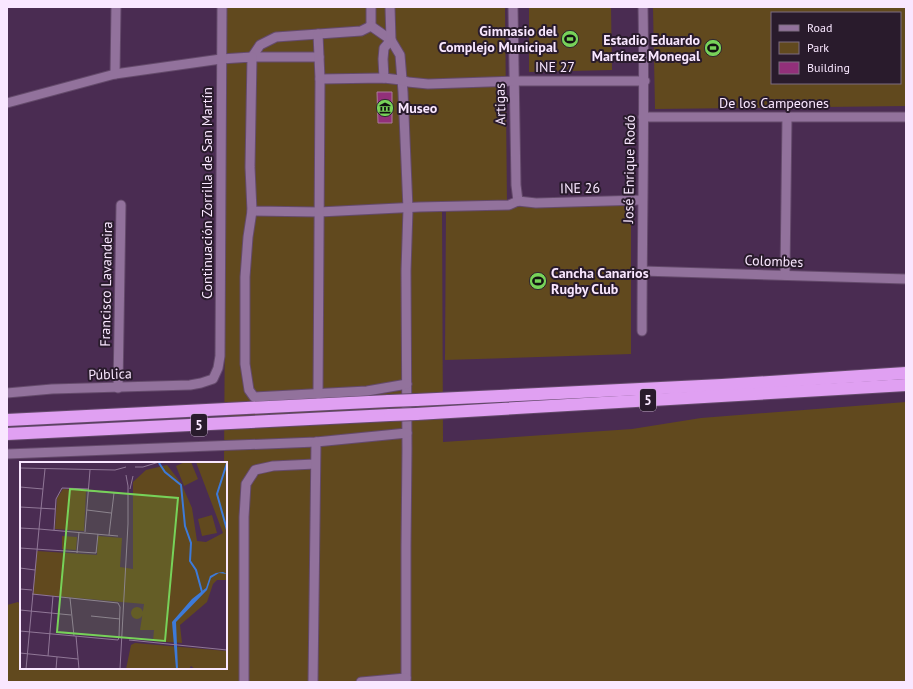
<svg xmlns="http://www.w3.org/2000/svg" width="913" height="689" font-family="'PT Sans',sans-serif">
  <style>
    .green { fill: #61491e; fill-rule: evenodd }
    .building { fill: #92307a; stroke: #a97a9a }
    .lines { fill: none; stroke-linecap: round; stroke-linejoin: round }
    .minor-casing { stroke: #644a6b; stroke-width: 11 }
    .highway-casing { stroke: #644a6b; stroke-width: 14 }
    .minor { stroke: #92729c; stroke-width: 9 }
    .highway { stroke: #e0a0f2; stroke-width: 12 }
    .highway-bridge-casing { stroke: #644a6b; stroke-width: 14; stroke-linecap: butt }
    .highway-bridge { stroke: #e0a0f2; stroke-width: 12 }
    .labels { text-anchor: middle; stroke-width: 4; stroke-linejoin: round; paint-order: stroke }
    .shield { fill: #291b2c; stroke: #bbaac0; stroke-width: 1 }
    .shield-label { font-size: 13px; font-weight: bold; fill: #f9e7ff }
    .poi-label { font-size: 14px; font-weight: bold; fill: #f9e7ff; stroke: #291b2c; text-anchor: end }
    .street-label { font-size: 14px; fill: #f9e7ff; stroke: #291b2c }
    .inset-river { fill: none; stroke: #3d7ad8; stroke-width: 2 }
    .inset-road { fill: none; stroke: #907797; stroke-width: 1 }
    .view { fill: #77d259; fill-opacity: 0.15; stroke: #77d259; stroke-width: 2 }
    .inset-edge { fill: none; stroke: #f9e7ff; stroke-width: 2 }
  </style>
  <rect width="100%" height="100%" fill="#4a2c52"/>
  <!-- green -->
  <g class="green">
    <polygon points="227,7 505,7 507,205 442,207 443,442 632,429 701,418 906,402 906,682 7,682 7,605 18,602 21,605 21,668 226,668 226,463 224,463"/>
    <polygon points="529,7 611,7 612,70 529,72"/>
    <path d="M653,7h253v99l-251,3zM772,13h128v70h-128z"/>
    <polygon points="631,204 631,354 445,360 446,209"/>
  </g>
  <!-- building -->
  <polygon class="building" points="377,92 392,92 392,123 378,123"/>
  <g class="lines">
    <defs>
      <g id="minor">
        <polyline points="371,7 371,26"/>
        <polyline points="513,7 516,185 518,201"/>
        <polyline points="371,26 391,40 400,55 403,92 408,209 406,271 407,449 406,547 406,682"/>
        <polyline points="252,57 260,45 276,37 361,31 371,26"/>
        <polyline points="252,57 319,57"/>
        <polyline points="115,74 116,7"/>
        <polyline points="384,78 383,59 384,48 391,40 390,7"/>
        <polyline points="320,79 384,78 401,80 408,82 428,84 514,81 645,81"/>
        <polyline points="7,103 115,74 221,59 252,57 250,167 252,211 319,212 419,207 509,205 518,201"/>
        <polyline points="643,117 906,117"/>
        <polyline points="518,201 536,203 642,200"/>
        <polyline points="252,211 248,237 245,277 245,364 249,390 254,397 367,391 407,384"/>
        <polyline points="642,271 906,279"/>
        <polyline points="785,275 787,117"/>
        <path d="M642,331c0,-108 3,-216 1,-324"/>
        <polyline points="118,388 121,205"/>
        <polyline points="7,393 52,389 190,385 201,383 213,379 218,368 220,356 222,7"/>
        <polyline points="318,394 320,79 318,34"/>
        <polyline points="7,454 316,442 407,433"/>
        <polyline points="244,682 244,517 246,484 255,470 273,466 315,464"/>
        <polyline points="313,682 316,442"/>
        <polyline points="361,682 406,678"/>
      </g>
      <g id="highway">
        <polyline points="416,400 722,385 906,373"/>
        <polyline points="416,414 906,385"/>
        <polyline points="7,420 389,401"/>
        <polyline points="7,434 390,415"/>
      </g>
    </defs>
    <!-- minor casing -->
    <use href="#minor" class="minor-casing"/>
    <!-- highway casing -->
    <use href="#highway" class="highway-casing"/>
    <!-- minor -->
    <use href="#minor" class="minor"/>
    <!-- highway -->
    <use href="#highway" class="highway"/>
    <defs>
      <g id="highway-bridge">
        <polyline points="389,401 416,400"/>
        <polyline points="390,415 416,414"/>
      </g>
    </defs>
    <!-- highway-bridge casing -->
    <use href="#highway-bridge" class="highway-bridge-casing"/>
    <!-- highway-bridge -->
    <use href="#highway-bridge" class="highway-bridge"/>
  </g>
  <!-- icons -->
  <defs>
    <symbol id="stadium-disc" viewBox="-11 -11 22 22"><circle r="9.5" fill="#77d259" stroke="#291b2c"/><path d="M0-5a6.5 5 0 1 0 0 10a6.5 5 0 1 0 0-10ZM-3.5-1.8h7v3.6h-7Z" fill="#111"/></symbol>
    <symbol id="museum-disc" viewBox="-11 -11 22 22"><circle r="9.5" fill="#77d259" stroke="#291b2c"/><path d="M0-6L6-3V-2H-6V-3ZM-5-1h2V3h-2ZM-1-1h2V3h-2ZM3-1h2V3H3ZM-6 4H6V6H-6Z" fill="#111"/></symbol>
  </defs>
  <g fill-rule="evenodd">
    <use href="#stadium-disc" x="560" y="29" width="20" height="20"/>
    <use href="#stadium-disc" x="703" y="38" width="20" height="20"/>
    <use href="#museum-disc" x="375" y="98" width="20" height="20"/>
    <use href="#stadium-disc" x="528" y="271" width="20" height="20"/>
  </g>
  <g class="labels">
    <!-- shield labels -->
    <g class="shield">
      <rect x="640" y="389" width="16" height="22" rx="3"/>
      <rect x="191" y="414" width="16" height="22" rx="3"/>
    </g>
    <g class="shield-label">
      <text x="648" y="405">5</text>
      <text x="199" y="430">5</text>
    </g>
    <!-- poi labels -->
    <g class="poi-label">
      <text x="557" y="36">Gimnasio del<tspan x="557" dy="16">Complejo Municipal</tspan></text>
      <text x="700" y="45">Estadio Eduardo<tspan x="700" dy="16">Martínez Monegal</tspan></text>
      <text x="398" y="113" text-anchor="start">Museo</text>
      <text x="551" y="278" text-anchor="start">Cancha Canarios<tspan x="551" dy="16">Rugby Club</tspan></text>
    </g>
    <!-- street labels -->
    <g class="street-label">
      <text x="555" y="72">INE 27</text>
      <text x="774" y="108">De los Campeones</text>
      <text transform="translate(500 104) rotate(-91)" y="5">Artigas</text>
      <text transform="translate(629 169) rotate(-89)" y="5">José Enrique Rodó</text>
      <text transform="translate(580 188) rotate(-1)" y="5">INE 26</text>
      <text transform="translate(207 193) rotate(-90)" y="5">Continuación Zorrilla de San Martín</text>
      <text transform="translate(774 261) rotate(2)" y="5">Colombes</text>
      <text transform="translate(106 284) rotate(-89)" y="5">Francisco Lavandeira</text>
      <text transform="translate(110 374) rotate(-2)" y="5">Pública</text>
    </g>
  </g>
  <!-- overview -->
  <g transform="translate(20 462)">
    <rect width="207" height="207" fill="#4a2c52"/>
    <path d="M165,0h6l7,17 -14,7 -8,-20zM176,0h31v118h-10l-4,4 -6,18 -27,23 2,18 -29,-2 1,-11h-14l4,-26 -111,-10 4,-43 60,4 1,-19 24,2 -2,29 13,2v-87l13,-12 21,-5 14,18 11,25 5,33 9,1 17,-9zM43,27l23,2 -2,40 -29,-2 2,-31zM192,53l5,18 -15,3 -4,-17zM42,74l15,1 -1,13 -14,-1zM111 151a6 6 0 1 1 12 0a6 6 0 1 1-12 0ZM115,181l92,8v18h-32l-4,-3 -2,3h-63l5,-24z" fill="#61491e"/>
    <path d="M203,110l4,2 -8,-1 -8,5 -4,12 -31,32 2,47h-2l-4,-47 20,-23 14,-11 4,-12 6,-3z" fill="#3d7ad8"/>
    <path class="inset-river" d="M139,1l6,9 16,13 4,41 6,17 -1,18 6,9 6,22M207,1l-10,31 10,36"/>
    <path class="inset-road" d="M115,5h8l16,-5M0,6l95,2 11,-3M0,25l23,2M110,27l3,-13M69,29l28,2M0,45l35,2M67,48l24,3M0,66l19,1 6,-60M34,68l2,-31 6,-11 27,1M65,70l5,-62M89,73l5,-42M0,86l76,5 2,-19M57,91l2,-21M0,106l15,2M0,127l12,1M50,136l4,38M0,148l51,5M71,154l29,3M0,169l98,9 1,-3 1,-30 -2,-4 -86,-9M56,174l3,33M109,178l98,10M0,191l58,6M28,194l5,-60M6,207l13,-140 79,7M36,207l1,-12M100,207l8,-145v-38l-2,-11"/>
    <path class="view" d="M50,27l108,9 -13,143 -108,-9z"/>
    <rect width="207" height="207" class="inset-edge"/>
  </g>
  <!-- border -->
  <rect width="913" height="689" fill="none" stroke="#f9e7ff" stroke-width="16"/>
  <!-- legend -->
  <rect x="771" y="12" width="130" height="72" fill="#291b2c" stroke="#7c6d80"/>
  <rect x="779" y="25" width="20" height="6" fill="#92729c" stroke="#7c6d80"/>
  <text x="807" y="32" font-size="12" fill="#f9e7ff">Road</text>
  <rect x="779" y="42" width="20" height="12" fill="#61491e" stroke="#7c6d80"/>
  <text x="807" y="52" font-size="12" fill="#f9e7ff">Park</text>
  <rect x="779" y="62" width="20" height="12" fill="#92307a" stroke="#7c6d80"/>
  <text x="807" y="72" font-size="12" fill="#f9e7ff">Building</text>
</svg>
